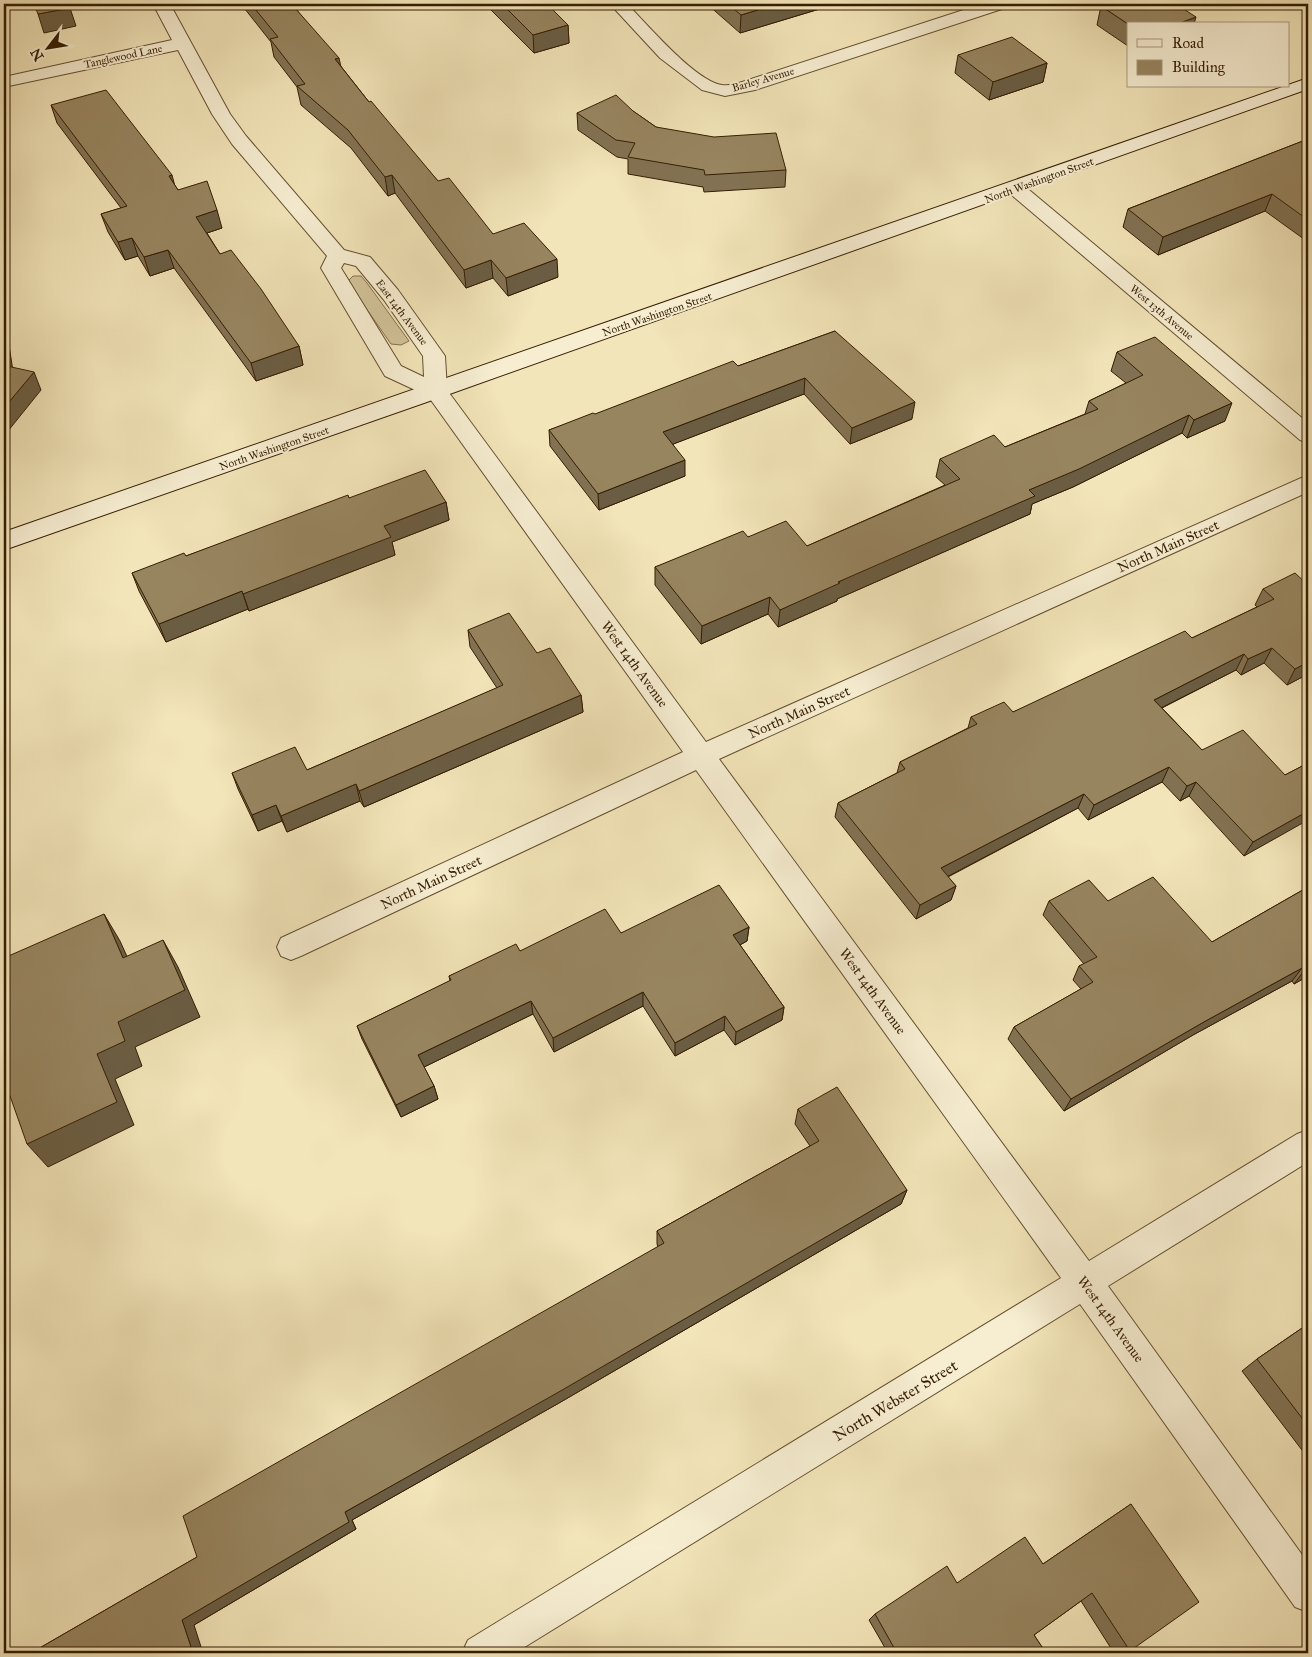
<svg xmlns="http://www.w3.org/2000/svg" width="1312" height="1657" font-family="'IM FELL Great Primer',serif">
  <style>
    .green { fill: #d2c39a; stroke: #84704d }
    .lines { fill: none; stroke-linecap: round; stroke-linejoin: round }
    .street-casing { stroke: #644f2e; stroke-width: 2 }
    .secondary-casing { stroke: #351d00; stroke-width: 2 }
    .street { fill: #f7eed2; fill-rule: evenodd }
    .secondary { fill: #f7eed2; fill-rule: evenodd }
    .wall { fill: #827253; stroke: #351d00 }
    .shaded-wall { fill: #6a5d43; stroke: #351d00 }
    .building { fill: #978560; stroke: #351d00 }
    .labels { text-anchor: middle; stroke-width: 4; stroke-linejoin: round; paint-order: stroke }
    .far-street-label { font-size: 11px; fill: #351d00; stroke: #f7eed2 }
    .street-label { font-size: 14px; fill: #351d00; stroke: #f7eed2 }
    .near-street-label { font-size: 16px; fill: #351d00; stroke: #f7eed2 }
  </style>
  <rect width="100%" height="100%" fill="#f2e5b9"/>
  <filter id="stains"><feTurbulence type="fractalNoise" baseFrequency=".004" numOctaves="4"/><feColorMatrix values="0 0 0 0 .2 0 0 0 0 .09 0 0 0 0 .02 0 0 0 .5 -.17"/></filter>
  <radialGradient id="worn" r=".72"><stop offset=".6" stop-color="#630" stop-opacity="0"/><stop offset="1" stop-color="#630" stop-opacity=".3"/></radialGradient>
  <!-- green -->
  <polygon class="green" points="353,276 361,276 367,283 409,341 401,345 391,344 349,284 349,280"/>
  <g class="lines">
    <defs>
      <g id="street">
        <path d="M153,4h17l60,110 16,22 98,114 26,7 28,33 47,66 2,34 259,352 602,-267v17l-589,267 370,502 208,-127 11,-4v32l-200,124 200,277v49l-13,-5 -215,-303 -565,349h-53l6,-13 593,-362 -365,-508 -395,186 -10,4 -10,-4 -4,-9 4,-9 402,-186 -255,-356 -43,-20 -64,-108 6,-12 -95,-112 -20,-30 -34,-64 -174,37v-10l168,-37zM344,263l12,3 28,34 39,56 1,21 -23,-11 -60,-98z"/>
        <path d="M610,4h17c20,20 68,77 95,81 7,1 14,-1 20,-3l240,-78h26l-3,4 -250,82 -30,6 -23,-6 -42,-32z"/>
        <polygon points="1015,182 1022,184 1308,423 1308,443 1300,440 1008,192 1005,188 1008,184"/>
      </g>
      <polygon id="secondary" points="1308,78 1308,89 444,396 4,550 4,532"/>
    </defs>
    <!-- street casing -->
    <use href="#street" class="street-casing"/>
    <!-- secondary casing -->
    <use href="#secondary" class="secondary-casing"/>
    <!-- street -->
    <use href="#street" class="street"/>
    <!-- secondary -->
    <use href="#secondary" class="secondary"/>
  </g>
  <!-- wall -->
  <g class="wall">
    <polygon points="241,4 292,4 369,102 438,181 493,234 558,277 508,296 493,278 466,288 395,193 388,196 351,148 301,105 297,87 274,57 271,42"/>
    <polygon points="485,4 547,4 568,25 569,43 534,53"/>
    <polygon points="707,4 836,4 740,33"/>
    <polygon points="1101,6 1128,24 1128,46 1097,25"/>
    <polygon points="958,55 1047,63 1043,82 989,100 955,73"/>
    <polygon points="51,105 174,184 178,190 222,228 207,233 220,254 299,346 303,365 256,381 174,268 150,276 138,256 125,260 108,232 101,214 121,208 57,123"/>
    <polygon points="633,111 656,127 786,170 785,187 704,192 703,187 628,174 628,159 617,157 578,130 577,113"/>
    <polygon points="1308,139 1308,242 1265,211 1158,255 1123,227 1128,209"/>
    <polygon points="835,331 912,419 850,444 804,394 673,444 685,476 599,510 550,446 549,430 738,366"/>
    <polygon points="1117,352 1225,421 1187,438 1182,433 1073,487 1032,504 1030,514 837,599 837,601 778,627 768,614 701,644 655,585 655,567 748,537 807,546 945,485 936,477 940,459 1005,447 1085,414 1089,401 1126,383 1111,371"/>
    <polygon points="349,498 446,502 449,520 392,542 395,555 249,611 248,609 166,642 139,591 132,573 186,556"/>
    <polygon points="1308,585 1308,674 1287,685 1264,663 1241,675 1236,670 1162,708 1202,750 1285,775 1308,763 1244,856 1189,796 1180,801 1162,782 1088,820 1078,808 948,877 956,886 951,900 916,919 835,817 838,803 897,773 900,762 968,728 971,717 1013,712 1192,638 1257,607 1255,605 1263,589"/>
    <polygon points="468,630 537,653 581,695 583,712 364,807 360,801 287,832 282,821 258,831 238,789 232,773 307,770 497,688 470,647"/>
    <polygon points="1308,887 1308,976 1294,984 1292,981 1193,1035 1064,1111 1008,1039 1014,1027 1081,989 1073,980 1079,966 1084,964 1043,915 1049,901 1108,901 1212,942"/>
    <polygon points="749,927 747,941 740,945 784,1007 782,1020 735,1045 724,1030 675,1056 643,1006 554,1052 533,1014 424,1067 434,1086 438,1099 401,1117 362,1039 357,1026 450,981 449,976 520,951 621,933"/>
    <polygon points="798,1109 907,1190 901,1204 559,1403 352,1520 356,1529 194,1625 31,1653 197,1557 658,1247 657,1244 657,1231 810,1146 795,1124"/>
    <polygon points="1308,1324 1308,1458 1242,1371 1257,1359"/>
    <polygon points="1131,1504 1130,1651 1125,1653 1114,1653 1081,1601 1034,1635 1046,1653 888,1653 869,1620 875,1614 957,1583 1043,1564"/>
  </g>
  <!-- shaded-wall -->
  <g class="shaded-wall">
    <polygon points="778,4 836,4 740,33 741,15"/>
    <polygon points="70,8 76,26 44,33 38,14"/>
    <polygon points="1196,17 1194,24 1177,24"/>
    <polygon points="568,25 569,43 534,53 533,35"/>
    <polygon points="339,58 343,76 335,59"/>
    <polygon points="1047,63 1043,82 989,100 993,82"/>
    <polygon points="172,175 177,194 169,176"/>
    <polygon points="392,175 395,193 388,196 385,177"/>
    <polygon points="1272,194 1265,211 1158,255 1163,237"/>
    <polygon points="217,210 222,228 201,235 196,217"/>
    <polygon points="132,238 138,256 125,260 118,242"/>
    <polygon points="168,250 174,268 150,276 144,257"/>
    <polygon points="557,259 558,277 508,296 506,278"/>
    <polygon points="491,260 493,278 466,288 464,270"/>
    <polygon points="4,313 15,384 7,366 4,345"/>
    <polygon points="299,346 303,365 256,381 251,363"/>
    <polygon points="34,372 41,390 4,436 4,408"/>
    <polygon points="805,378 804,394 663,448 663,432"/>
    <polygon points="915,402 912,419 850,444 852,428"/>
    <polygon points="1232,403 1225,421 1187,438 1194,420"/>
    <polygon points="1189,415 1182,433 1073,487 1032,504 1030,514 837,599 837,601 778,627 780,610 1029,490"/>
    <polygon points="685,460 685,476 599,510 598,494"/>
    <polygon points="446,502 449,520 392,542 395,555 249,611 243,594 384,526"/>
    <polygon points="242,591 248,609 166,642 159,624"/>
    <polygon points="770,597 768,614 701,644 702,626"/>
    <polygon points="1272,648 1264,663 1241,675 1248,659"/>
    <polygon points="1244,654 1236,670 1147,715 1154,700"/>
    <polygon points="1308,662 1308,674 1287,685 1295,669"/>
    <polygon points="581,695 583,712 364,807 359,791"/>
    <polygon points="1169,767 1162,782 1088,820 1094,805"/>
    <polygon points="1196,782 1189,796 1180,801 1187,786"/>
    <polygon points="356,784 360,801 287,832 281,816"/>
    <polygon points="1084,794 1078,808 937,882 941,868"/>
    <polygon points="276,805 282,821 258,831 252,815"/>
    <polygon points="1308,811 1308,820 1244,856 1253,842"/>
    <polygon points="956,886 951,900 916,919 920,905"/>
    <polygon points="104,914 120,941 140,985 123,958"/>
    <polygon points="749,927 747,941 732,949 733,935"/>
    <polygon points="163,940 178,967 200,1017 135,1047 142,1066 115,1079 134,1125 48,1167 27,1144 97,1054 118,1022"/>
    <polygon points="1302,968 1292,981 1193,1035 1064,1111 1071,1099 1202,1023"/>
    <polygon points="1308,968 1308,976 1294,984 1304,971"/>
    <polygon points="643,992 643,1006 554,1052 553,1038"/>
    <polygon points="531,1001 533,1014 422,1068 418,1055"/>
    <polygon points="784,1007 782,1020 735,1045 736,1032"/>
    <polygon points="725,1016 724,1030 675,1056 675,1043"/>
    <polygon points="434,1086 438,1099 401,1117 396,1105"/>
    <polygon points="907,1190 901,1204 559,1403 352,1520 356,1529 194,1625 203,1653 193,1653 182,1620 345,1512"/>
    <polygon points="4,1636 8,1653 4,1653"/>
  </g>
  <!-- building -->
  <g class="building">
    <polygon points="34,4 68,4 70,8 38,14"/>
    <polygon points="251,4 292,4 295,8 339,58 335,59 369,102 371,101 438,181 449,178 493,234 524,223 557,259 506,278 491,260 464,270 392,175 385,177 348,130 297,86 305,84 270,39 278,37"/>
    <polygon points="502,4 547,4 568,25 533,35"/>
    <polygon points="728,4 778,4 741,15"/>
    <polygon points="1109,4 1176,4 1196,17 1177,24 1128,24 1101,6"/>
    <polygon points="1012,37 1047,63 993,82 958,55"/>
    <polygon points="106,90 172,175 169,176 178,190 207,181 217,210 196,217 220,254 231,250 261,289 299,346 251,363 168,250 144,257 132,238 118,242 101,214 127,206 51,105"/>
    <polygon points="616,95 633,111 656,127 714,137 776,133 786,170 705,175 704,170 628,157 635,143 616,140 577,113"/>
    <polygon points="1308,139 1308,220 1272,194 1163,237 1128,209"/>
    <polygon points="835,331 915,402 852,428 805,378 663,432 685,460 598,494 549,430 593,413 595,414 733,361 738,366"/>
    <polygon points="1155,337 1232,403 1194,420 1189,415 1079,469 1029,490 1035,496 838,582 840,583 780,610 770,597 702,626 655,567 743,531 748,537 786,521 807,546 960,479 940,459 994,435 1005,447 1098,409 1089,401 1143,375 1117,352"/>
    <polygon points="4,345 7,366 34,372 4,408"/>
    <polygon points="425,470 446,502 384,526 391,537 243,594 242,591 159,624 132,573 184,553 186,556 348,495 349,498"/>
    <polygon points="1295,573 1308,585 1308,662 1295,669 1272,648 1248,659 1244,654 1154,700 1202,750 1243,730 1285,775 1308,763 1308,811 1253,842 1196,782 1187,786 1169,767 1094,805 1084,794 941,868 956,886 920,905 838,803 905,769 900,762 977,724 971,717 1004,702 1013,712 1185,631 1192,638 1274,599 1263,589"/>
    <polygon points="509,613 537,653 550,648 581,695 359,791 356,784 281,816 276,805 252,815 232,773 295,747 307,770 503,685 468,630"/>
    <polygon points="1153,877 1212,942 1308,887 1308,968 1304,971 1302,968 1202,1023 1071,1099 1014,1027 1093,982 1079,966 1097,957 1049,901 1089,880 1108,901"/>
    <polygon points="719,885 749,927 733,935 784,1007 736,1032 725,1016 675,1043 643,992 553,1038 531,1001 418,1055 434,1086 396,1105 357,1026 451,980 449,976 516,944 520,951 605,909 621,933"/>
    <polygon points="104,914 123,958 163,940 185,990 118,1022 125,1041 97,1054 117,1102 27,1144 4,1079 4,958"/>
    <polygon points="837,1087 907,1190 557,1393 345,1512 349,1522 182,1620 193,1653 31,1653 197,1557 183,1516 664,1243 657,1231 819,1141 798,1109"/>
    <polygon points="1308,1324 1308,1426 1257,1359"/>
    <polygon points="1131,1504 1199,1602 1130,1651 1092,1593 1034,1635 1046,1653 897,1653 875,1614 947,1566 957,1583 1025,1537 1043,1564"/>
  </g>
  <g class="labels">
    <!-- far-street labels -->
    <g class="far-street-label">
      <text transform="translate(123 56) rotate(-12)" y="4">Tanglewood Lane</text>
      <text transform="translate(763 79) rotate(-16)" y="4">Barley Avenue</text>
      <text transform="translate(1039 180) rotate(-20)" y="4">North Washington Street</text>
      <text transform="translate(402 312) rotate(53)" y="4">East 14th Avenue</text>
      <text transform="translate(1162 312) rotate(40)" y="4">West 13th Avenue</text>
      <text transform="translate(657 314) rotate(-19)" y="4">North Washington Street</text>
      <text transform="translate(274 448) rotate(-19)" y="4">North Washington Street</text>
    </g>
    <!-- street labels -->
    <g class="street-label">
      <text transform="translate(1168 546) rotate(-24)" y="5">North Main Street</text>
      <text transform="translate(635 664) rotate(54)" y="5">West 14th Avenue</text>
      <text transform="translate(799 712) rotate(-24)" y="5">North Main Street</text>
      <text transform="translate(431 882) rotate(-25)" y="5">North Main Street</text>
      <text transform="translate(873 991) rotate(54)" y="5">West 14th Avenue</text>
      <text transform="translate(1111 1319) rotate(54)" y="5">West 14th Avenue</text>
    </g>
    <!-- near-street labels -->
    <g class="near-street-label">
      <text transform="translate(895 1400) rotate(-31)" y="6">North Webster Street</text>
    </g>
  </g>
  <!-- margin -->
  <rect width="1312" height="1657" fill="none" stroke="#f2e5b9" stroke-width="20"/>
  <rect x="5" y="5" width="1302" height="1647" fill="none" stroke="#351d00" stroke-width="2.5"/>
  <rect x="10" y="10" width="1292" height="1637" fill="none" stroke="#351d00"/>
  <!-- legend -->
  <rect x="1127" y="22" width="162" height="65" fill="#f7eed2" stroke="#a99a7e"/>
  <rect x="1137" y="39" width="25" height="8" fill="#f7eed2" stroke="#a99a7e"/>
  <text x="1172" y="48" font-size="15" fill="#351d00">Road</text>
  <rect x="1137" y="60" width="25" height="15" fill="#978560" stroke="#a99a7e"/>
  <text x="1172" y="72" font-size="15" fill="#351d00">Building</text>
  <!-- north arrow -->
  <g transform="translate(48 48) rotate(239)" stroke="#f7eed2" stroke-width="4" paint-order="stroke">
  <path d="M0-4L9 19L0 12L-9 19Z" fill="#351d00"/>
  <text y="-8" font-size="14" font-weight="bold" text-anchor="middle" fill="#351d00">N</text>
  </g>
  <rect width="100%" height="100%" filter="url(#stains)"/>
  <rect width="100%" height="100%" fill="url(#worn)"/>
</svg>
